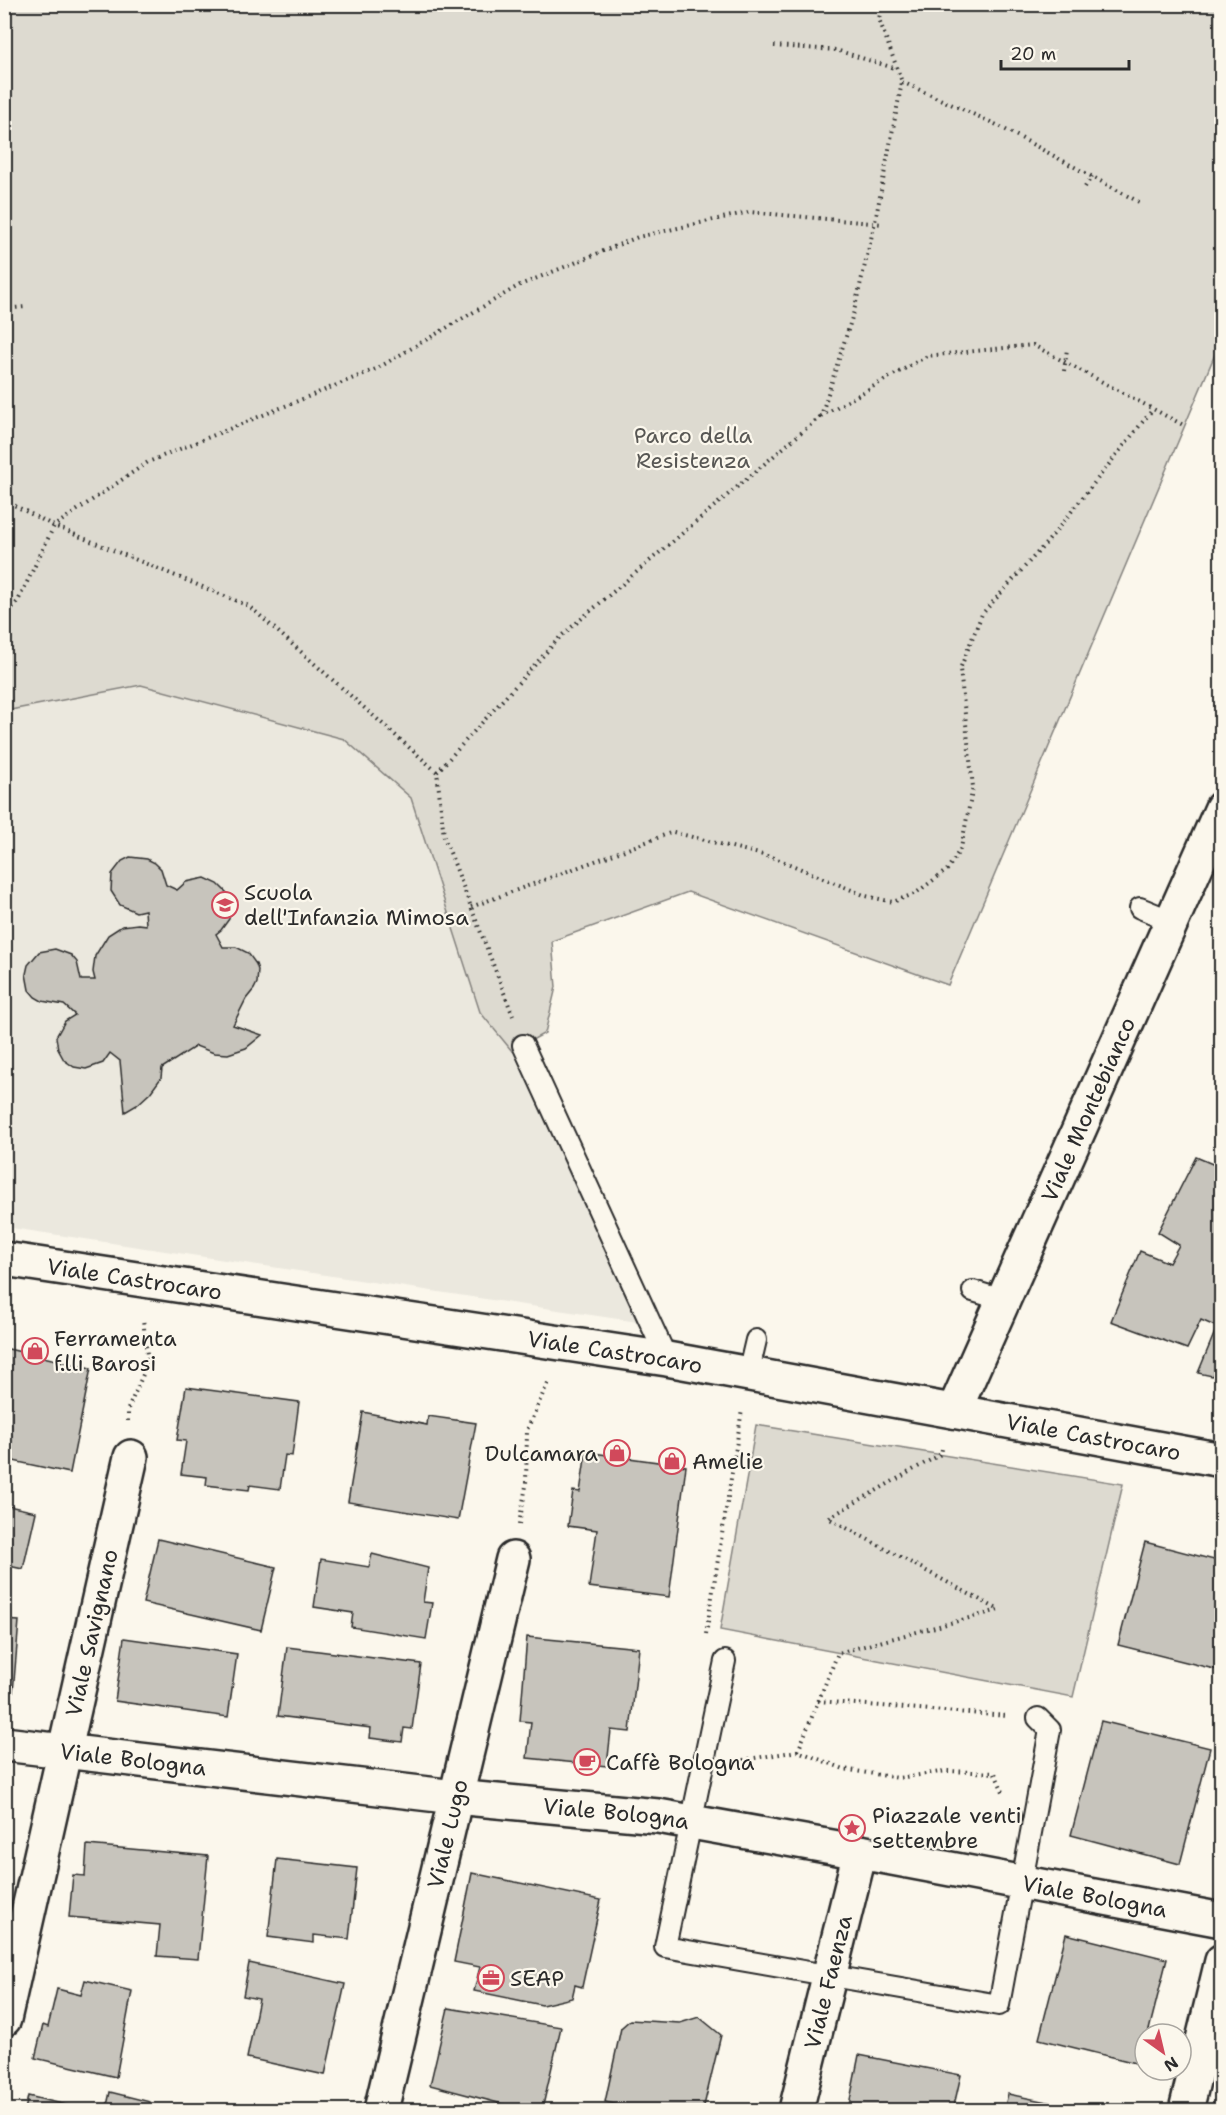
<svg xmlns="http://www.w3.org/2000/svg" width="1226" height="2115" font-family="'Shantell Sans',sans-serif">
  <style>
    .built { fill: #ebe8de }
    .green { fill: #dddad0; stroke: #84827e; stroke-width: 1.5 }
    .building { fill: #c7c4bc; stroke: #2b2b2b; stroke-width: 1.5 }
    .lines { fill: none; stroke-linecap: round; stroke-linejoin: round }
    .service-casing { stroke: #2b2b2b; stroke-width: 24 }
    .minor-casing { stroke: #2b2b2b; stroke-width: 38 }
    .tertiary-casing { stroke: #2b2b2b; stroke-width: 38 }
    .path { stroke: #2b2b2b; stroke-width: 4; stroke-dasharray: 1.5 4.5; stroke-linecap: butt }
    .service { stroke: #fbf7ec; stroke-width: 20 }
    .minor { stroke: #fbf7ec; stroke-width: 33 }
    .tertiary { stroke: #fbf7ec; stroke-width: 33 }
    .labels { text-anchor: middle; stroke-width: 4.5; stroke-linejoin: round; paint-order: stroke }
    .park-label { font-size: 22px; fill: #585754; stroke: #fbf7ec }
    .poi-label { font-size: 22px; fill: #2b2b2b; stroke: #fbf7ec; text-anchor: start }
    .street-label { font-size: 22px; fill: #2b2b2b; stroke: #fbf7ec }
  </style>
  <rect width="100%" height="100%" fill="#fbf7ec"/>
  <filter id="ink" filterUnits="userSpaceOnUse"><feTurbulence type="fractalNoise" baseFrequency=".0167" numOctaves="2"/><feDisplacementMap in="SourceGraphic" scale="12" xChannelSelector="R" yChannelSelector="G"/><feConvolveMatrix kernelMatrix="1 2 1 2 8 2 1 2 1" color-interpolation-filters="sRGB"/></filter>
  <g filter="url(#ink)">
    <!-- built -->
    <polygon class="built" points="141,685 344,739 411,798 480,1012 512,1051 638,1322 5,1227 4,711"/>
    <!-- green -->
    <g class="green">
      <polygon points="5,5 1221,5 1221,340 948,985 688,892 552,941 556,987 545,1033 512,1051 480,1012 411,798 344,739 141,685 5,711"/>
      <polygon points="756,1425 1123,1484 1073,1697 720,1630"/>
    </g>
    <!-- building -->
    <g class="building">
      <polygon points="130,857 147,859 155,863 161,869 166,885 177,890 186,882 205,878 218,884 227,893 230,906 229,919 221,930 216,934 223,947 236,947 248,953 256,964 258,970 257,983 254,989 246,999 233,1025 262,1035 246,1048 228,1054 214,1053 196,1046 162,1068 161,1078 150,1093 137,1105 125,1112 120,1061 110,1053 103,1063 86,1069 74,1067 64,1060 58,1049 56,1037 65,1021 75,1015 64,1005 42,1001 35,997 29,990 26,974 28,965 39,952 55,949 71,955 77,962 81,980 95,980 93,972 95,956 108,935 122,926 138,924 146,925 145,910 136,912 120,905 111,891 112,874 122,861"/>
      <polygon points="1196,1157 1222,1168 1222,1366 1218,1364 1212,1376 1198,1373 1217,1327 1201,1320 1187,1349 1111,1321 1140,1251 1169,1263 1179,1245 1158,1232"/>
      <polygon points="4,1348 91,1368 70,1473 4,1459"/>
      <polygon points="186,1387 299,1402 292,1456 285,1455 280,1489 250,1485 249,1490 206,1485 207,1477 181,1474 186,1441 177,1440"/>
      <polygon points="363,1412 427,1425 428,1416 476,1423 458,1520 348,1502"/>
      <polygon points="586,1452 686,1466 669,1597 589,1587 597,1530 568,1526 573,1491 580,1492"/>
      <polygon points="4,1505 36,1512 23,1569 4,1565"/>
      <polygon points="158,1539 276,1567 261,1630 143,1603"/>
      <polygon points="1145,1542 1222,1562 1222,1671 1118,1645"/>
      <polygon points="372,1554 428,1568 423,1602 432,1603 426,1639 351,1627 353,1613 314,1607 321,1559 369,1567"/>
      <polygon points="4,1620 19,1621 13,1693 4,1692"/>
      <polygon points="527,1637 639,1648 630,1732 611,1730 607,1766 527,1758 531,1722 520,1721"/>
      <polygon points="124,1638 237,1654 228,1717 115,1701"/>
      <polygon points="287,1647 421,1664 412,1729 404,1728 402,1742 370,1738 371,1728 278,1716"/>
      <polygon points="1101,1721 1210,1748 1180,1864 1071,1835"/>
      <polygon points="87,1845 208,1856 198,1959 157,1956 160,1925 69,1917 73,1875 85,1876"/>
      <polygon points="277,1859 357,1868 349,1939 314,1935 314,1943 268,1937"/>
      <polygon points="472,1873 601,1900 582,1987 575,1985 572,1998 542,2005 474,1991 480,1967 454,1962"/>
      <polygon points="1066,1934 1167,1959 1148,2034 1145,2034 1145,2045 1140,2064 1039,2039"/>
      <polygon points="249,1963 345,1984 325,2075 247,2058 259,1999 243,1996"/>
      <polygon points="85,1980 132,1991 116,2077 35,2058 43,2025 48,2027 57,1989 81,1995"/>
      <polygon points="448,2008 561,2027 542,2110 525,2110 430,2085"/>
      <polygon points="699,2017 721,2035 703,2110 642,2110 605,2102 621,2028 630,2020 680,2023"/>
      <polygon points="859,2055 961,2075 953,2110 848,2110"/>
      <polygon points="110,2092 150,2102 148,2110 106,2110"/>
      <polygon points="1008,2094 1086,2110 1004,2110"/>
      <polygon points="28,2096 88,2110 25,2110"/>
    </g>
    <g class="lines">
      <defs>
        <g id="service">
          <polyline points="1140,908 1172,921"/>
          <polyline points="523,1045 667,1359"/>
          <polyline points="973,1291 1003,1300"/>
          <polyline points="748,1374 756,1340"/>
          <polyline points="725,1661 665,1947 999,2005 1050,1730 1038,1718"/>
        </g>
        <g id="minor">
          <path id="s1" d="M954,1411l268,-603"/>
          <path id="s2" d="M4,1744l451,53 203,19 202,36 362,68"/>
          <path id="s3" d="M4,2019l127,-562"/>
          <path id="s4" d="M381,2110l132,-551"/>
          <path id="s5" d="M796,2110l64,-258"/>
          <polyline points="1186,2110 1222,1961"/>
        </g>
        <g id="tertiary">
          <path id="s6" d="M4,1259l663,100 555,101"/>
        </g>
      </defs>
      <!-- service casing -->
      <use href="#service" class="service-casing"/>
      <!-- minor casing -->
      <use href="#minor" class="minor-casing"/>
      <!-- tertiary casing -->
      <use href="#tertiary" class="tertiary-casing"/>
      <!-- path -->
      <g class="path">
        <polyline points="882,4 879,19 902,82 875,222 854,311 821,416 927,356 1033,345 1185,426"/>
        <polyline points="774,46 836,50 897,69"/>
        <polyline points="902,82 995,124 1139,202"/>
        <polyline points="1085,187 1092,176"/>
        <polyline points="4,309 25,307"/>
        <polyline points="1064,371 1067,349"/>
        <polyline points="4,500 54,526 249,606 437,772 444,837 513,1016"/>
        <polyline points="4,617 18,601 54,526 148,462 376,369 520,285 638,237 749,212 883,224"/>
        <polyline points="437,772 561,636 821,416"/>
        <polyline points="471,907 673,832 775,858 866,896 893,902 916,893 947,870 961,848 973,787 960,669 982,614 1048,541 1153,409"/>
        <polyline points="128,1421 128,1409 148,1363 143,1319"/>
        <polyline points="519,1524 526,1486 527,1430 549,1380"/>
        <polyline points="706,1634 742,1410"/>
        <polyline points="818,1701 1007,1716"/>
        <polyline points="798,1751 838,1653 999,1610 828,1518 941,1454 942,1449"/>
        <polyline points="737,1761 798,1751 844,1769 898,1778 947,1771 995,1773 1004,1794"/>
      </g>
      <!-- service -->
      <use href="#service" class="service"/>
      <!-- minor -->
      <use href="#minor" class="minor"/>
      <!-- tertiary -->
      <use href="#tertiary" class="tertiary"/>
    </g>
  </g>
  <!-- icons -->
  <defs>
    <symbol id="school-ring" viewBox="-11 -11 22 22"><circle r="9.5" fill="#fbf7ec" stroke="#d1495b" stroke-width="1.5"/><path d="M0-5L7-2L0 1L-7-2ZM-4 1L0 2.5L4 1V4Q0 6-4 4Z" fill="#d1495b"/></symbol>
    <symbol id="shop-ring" viewBox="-11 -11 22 22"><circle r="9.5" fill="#fbf7ec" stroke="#d1495b" stroke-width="1.5"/><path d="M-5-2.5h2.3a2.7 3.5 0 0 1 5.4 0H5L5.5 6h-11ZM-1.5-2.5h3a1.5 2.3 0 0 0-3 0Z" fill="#d1495b"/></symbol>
    <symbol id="cafe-ring" viewBox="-11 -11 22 22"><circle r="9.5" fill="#fbf7ec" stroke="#d1495b" stroke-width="1.5"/><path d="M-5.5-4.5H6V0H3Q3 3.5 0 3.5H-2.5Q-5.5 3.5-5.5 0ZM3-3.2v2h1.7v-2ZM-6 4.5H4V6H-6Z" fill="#d1495b"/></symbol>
    <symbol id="sight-ring" viewBox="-11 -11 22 22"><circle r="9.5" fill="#fbf7ec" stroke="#d1495b" stroke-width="1.5"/><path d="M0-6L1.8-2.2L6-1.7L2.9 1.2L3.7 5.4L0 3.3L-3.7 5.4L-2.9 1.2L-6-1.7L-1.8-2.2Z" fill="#d1495b"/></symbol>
    <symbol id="office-ring" viewBox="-11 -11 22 22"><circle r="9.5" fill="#fbf7ec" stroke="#d1495b" stroke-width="1.5"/><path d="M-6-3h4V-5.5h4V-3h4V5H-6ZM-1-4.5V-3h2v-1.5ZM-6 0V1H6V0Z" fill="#d1495b"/></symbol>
  </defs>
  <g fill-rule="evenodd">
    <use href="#school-ring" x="210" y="890" width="30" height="30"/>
    <use href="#shop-ring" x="20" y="1336" width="30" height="30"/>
    <use href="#shop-ring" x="602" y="1438" width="30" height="30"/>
    <use href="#shop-ring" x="657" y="1446" width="30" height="30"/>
    <use href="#cafe-ring" x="572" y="1747" width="30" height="30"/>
    <use href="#sight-ring" x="837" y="1813" width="30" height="30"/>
    <use href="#office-ring" x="476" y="1963" width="30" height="30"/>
  </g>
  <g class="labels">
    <!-- park labels -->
    <g class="park-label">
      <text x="693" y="443">Parco della<tspan x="693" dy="25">Resistenza</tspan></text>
    </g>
    <!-- poi labels -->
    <g class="poi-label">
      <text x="244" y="900">Scuola<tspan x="244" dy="25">dell'Infanzia Mimosa</tspan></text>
      <text x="54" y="1346">Ferramenta<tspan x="54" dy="25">f.lli Barosi</tspan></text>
      <text x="598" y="1461" text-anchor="end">Dulcamara</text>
      <text x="692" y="1469">Amelie</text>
      <text x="606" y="1770">Caffè Bologna</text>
      <text x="872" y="1823">Piazzale venti<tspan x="872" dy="25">settembre</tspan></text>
      <text x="510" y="1986">SEAP</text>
    </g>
    <!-- street labels -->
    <g class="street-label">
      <text dy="8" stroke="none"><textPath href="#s1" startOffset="330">Viale Montebianco</textPath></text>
      <text dy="8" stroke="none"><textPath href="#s6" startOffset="132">Viale Castrocaro</textPath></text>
      <text dy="8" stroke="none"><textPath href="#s6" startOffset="618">Viale Castrocaro</textPath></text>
      <text dy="8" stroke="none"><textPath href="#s6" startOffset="1104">Viale Castrocaro</textPath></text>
      <text dy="8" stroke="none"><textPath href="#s3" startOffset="396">Viale Savignano</textPath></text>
      <text dy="8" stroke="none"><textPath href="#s2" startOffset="130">Viale Bologna</textPath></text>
      <text dy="8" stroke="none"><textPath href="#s2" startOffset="616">Viale Bologna</textPath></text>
      <text dy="8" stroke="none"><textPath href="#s4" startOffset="284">Viale Lugo</textPath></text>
      <text dy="8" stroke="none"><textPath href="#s2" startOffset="1102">Viale Bologna</textPath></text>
      <text dy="8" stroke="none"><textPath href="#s5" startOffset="132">Viale Faenza</textPath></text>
    </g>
  </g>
  <!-- margin -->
  <rect width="1226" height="2115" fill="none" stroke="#fbf7ec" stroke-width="24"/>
  <rect x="12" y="12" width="1202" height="2091" fill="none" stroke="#2b2b2b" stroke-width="2" filter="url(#ink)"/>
  <!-- north arrow -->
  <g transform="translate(1163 2052) rotate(146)"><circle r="28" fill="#fbf7ec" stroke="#a8a59f" stroke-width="1.5"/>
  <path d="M0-4.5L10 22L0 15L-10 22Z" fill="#d1495b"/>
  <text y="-9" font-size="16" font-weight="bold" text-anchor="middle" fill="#2b2b2b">N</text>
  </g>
  <!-- scale -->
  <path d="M1001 60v9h128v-9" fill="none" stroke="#2b2b2b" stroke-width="3"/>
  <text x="1010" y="60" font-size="18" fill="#2b2b2b" stroke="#fbf7ec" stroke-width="4.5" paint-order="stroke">20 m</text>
</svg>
